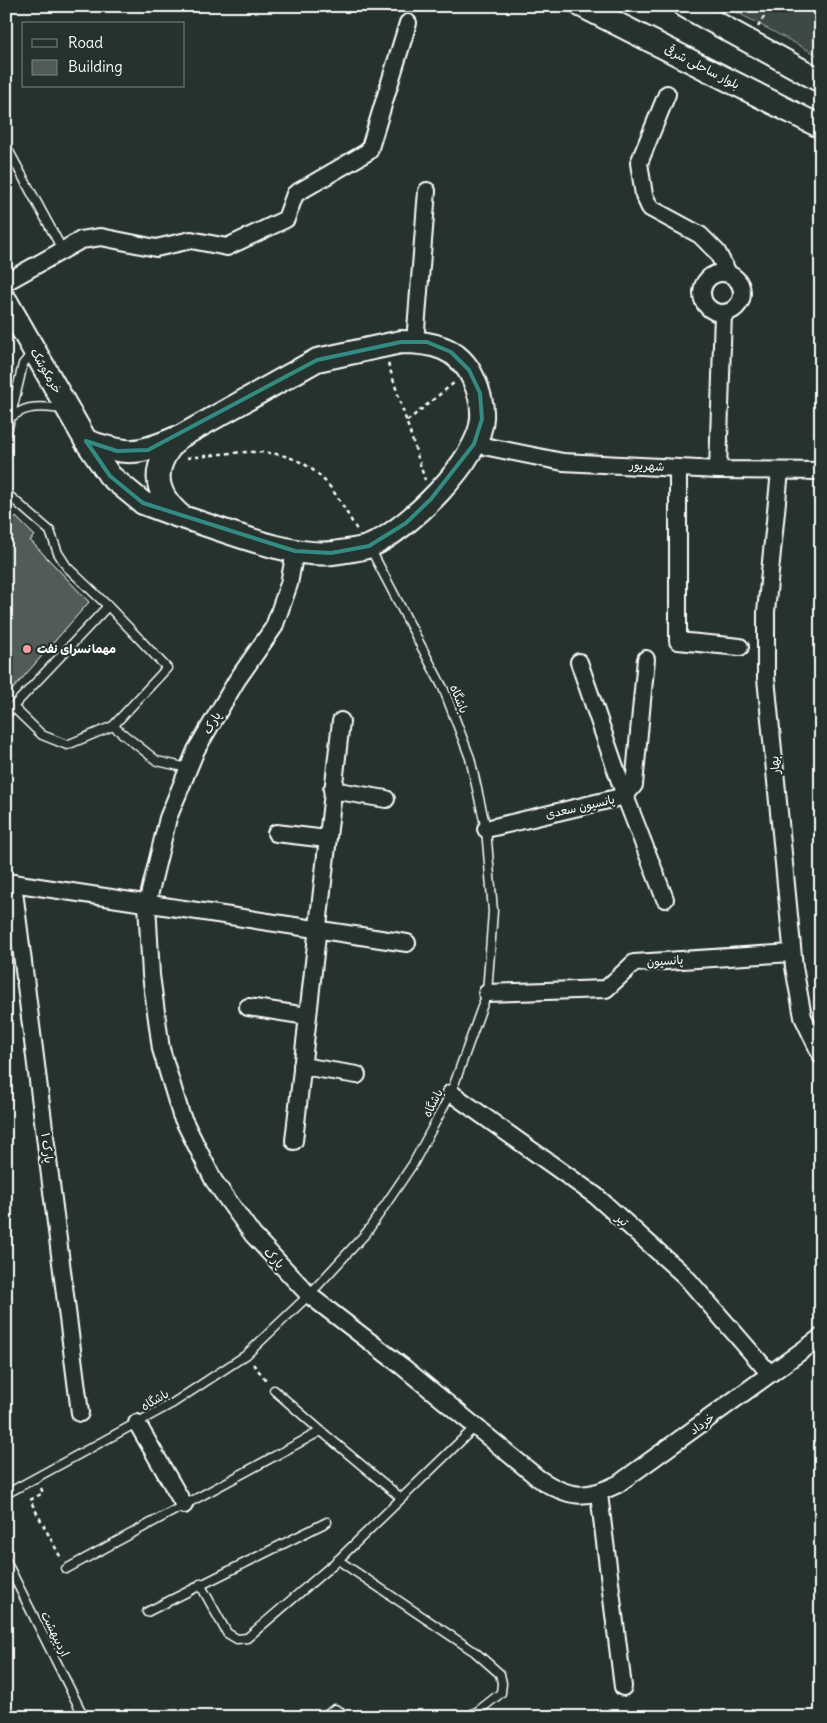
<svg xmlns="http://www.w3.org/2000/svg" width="827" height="1723" font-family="Delius,'Playpen Sans Arabic',sans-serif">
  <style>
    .green { fill: #3e4944; stroke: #9ea4a2 }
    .building { fill: #515c57; stroke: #fff }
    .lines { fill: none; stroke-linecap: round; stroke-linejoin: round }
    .lane-casing { stroke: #fff; stroke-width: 11 }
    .street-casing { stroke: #fff; stroke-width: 20 }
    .secondary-casing { stroke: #fff; stroke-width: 26 }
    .path { stroke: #fff; stroke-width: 2.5; stroke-dasharray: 4 4; stroke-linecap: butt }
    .lane { stroke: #26332d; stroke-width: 8 }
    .street { stroke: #26332d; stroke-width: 16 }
    .secondary { stroke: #26332d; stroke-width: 22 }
    .marked { fill: none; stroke: #338b84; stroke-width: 4; stroke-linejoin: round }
    .poi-dot { fill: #ff9aa2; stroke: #26332d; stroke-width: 2 }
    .labels { text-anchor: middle; stroke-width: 4.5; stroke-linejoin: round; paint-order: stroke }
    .street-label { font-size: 12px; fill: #fff; stroke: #26332d }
    .poi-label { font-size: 12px; font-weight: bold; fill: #fff; stroke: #26332d; text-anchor: start }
  </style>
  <rect width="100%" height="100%" fill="#26332d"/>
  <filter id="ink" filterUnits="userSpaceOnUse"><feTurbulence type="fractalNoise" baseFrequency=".02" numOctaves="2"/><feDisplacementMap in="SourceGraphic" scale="10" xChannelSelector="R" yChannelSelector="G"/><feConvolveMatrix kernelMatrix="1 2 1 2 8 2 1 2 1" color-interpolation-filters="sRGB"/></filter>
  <g filter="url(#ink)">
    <!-- green -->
    <polygon class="green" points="725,6 821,6 821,57"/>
    <!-- building -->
    <polygon class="building" points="16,517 35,536 30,540 89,602 6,697 6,528"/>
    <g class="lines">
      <defs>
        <g id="lane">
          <polyline points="6,146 62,249"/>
          <path d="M13,416c15,-12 31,-9 50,-7"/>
          <polyline points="6,436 23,364 33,352"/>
          <polyline points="6,493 50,531 58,553 67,567 108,606 6,714"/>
          <polyline points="108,606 167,668 113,726 157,761 188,768"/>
          <polyline points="13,707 42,735 67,745 113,726"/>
          <polyline points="274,1390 321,1431"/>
          <polyline points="6,1494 173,1403 246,1355 309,1295 367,1232 413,1164 451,1093 487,993 493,911 486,829 470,758 444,690 370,548"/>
          <polyline points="338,1560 475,1652 500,1674 502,1683 501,1693 478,1711 467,1717"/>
          <polyline points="6,1561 84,1717"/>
          <polyline points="66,1569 321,1431 401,1498"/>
          <polyline points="200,1584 227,1633 237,1639 247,1638 338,1560 475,1427"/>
          <polyline points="147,1612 327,1522"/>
          <polyline points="72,1717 81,1712"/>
          <polyline points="321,1717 335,1709 341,1712 345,1717"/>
        </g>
        <g id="street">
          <polyline points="667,94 639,163 644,195 650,208 700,235 717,252 728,273"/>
          <circle cx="722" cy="293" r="20"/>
          <polyline points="6,282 81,240 101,237 156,248 191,240 227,247 286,219 295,194 369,151 408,23"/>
          <polyline points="415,342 427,191"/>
          <polyline points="474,444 563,462 718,470 821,471"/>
          <polyline points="678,468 678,641 740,647"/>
          <polyline points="718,470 723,313"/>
          <polyline points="780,471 766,612 766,678 794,967 803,1017 821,1055"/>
          <path d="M295,551l-6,33 -15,43 -37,53 -41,70 -28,68 -21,86 4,71 10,74 20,66 33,66 39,54 56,60 94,72 135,111c30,20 48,22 80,6l203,-147"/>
          <polyline points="579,662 625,796 665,899"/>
          <polyline points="332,790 386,799"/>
          <polyline points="486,829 625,796 634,785 646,659"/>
          <polyline points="276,833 327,839"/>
          <polyline points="6,882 407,943"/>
          <polyline points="13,883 80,1413"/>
          <polyline points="487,993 606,989 634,963 792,953"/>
          <polyline points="248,1007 307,1016"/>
          <polyline points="302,1066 357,1075"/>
          <polyline points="451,1093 596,1196 685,1276 770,1374"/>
          <polyline points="294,1141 341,721"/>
          <polyline points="137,1423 184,1505"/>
          <polyline points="599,1494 623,1687"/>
        </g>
        <g id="secondary">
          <polyline points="582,6 821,127"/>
          <polyline points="685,6 821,81"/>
          <polyline points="6,301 86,441 110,476 143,503 178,516"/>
          <path d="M401,342c30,0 58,5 72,36 6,13 10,26 9,40 -2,42 -75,112 -112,128 -10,4 -26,5 -37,7 -43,5 -108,-23 -151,-36 -30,-25 -31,-51 -4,-79l139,-78z"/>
          <path d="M86,441c40,14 51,14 90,-3"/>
        </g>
      </defs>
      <!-- lane casing -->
      <use href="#lane" class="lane-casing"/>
      <!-- street casing -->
      <use href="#street" class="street-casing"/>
      <!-- secondary casing -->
      <use href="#secondary" class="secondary-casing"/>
      <!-- path -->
      <g class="path">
        <polyline points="758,27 770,6"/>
        <polyline points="388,363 425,480"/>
        <polyline points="407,421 455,382"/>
        <path d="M187,458c58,-6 110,-20 149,37 8,11 14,25 22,36"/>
        <polyline points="253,1364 267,1381"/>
        <polyline points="41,1488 43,1493 30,1500 62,1560"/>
      </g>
      <!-- lane -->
      <use href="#lane" class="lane"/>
      <!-- street -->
      <use href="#street" class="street"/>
      <!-- secondary -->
      <use href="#secondary" class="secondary"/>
    </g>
  </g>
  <!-- marked area -->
  <path class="marked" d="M401,342h26l24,10 18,18 11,23 2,26 -8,25 -43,55 -25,24 -37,23 -38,7 -36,-2 -152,-48 -33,-27 -24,-35 31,10 31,-1 169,-90z"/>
  <!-- markers -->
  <circle class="poi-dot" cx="27" cy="649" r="5"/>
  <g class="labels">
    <!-- street labels -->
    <g class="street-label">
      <text transform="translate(702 67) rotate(27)" y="4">بلوار ساحلی شرقی</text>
      <text transform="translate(46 371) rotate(60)" y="4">خرمکوشک</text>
      <text transform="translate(647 466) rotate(3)" y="4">شهریور</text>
      <text transform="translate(459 699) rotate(68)" y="4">باشگاه</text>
      <text transform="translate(212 723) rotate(-59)" y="4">پارک</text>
      <text transform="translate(775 765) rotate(-95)" y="4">بهار</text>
      <text transform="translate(580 807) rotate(-13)" y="4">پانسیون سعدی</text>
      <text transform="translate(665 961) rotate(-4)" y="4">پانسیون</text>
      <text transform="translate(433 1103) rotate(-63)" y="4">باشگاه</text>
      <text transform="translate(47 1148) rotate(83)" y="4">پارک ۱</text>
      <text transform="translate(622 1220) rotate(42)" y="4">تیر</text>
      <text transform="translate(274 1258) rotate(47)" y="4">پارک</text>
      <text transform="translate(155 1400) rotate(-30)" y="4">باشگاه</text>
      <text transform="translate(702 1424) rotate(-36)" y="4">خرداد</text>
      <text transform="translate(55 1634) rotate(64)" y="4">اردیبهشت</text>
    </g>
    <!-- poi labels -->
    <g class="poi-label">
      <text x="37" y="653">مهمانسرای نفت</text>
    </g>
  </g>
  <!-- margin -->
  <rect width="827" height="1723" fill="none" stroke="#26332d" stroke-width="25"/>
  <rect x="12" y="12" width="802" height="1698" fill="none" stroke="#fff" stroke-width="2" filter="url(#ink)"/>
  <!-- legend -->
  <rect x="22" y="22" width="162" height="65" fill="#26332d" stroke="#7d8581"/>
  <rect x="32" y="39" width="25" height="8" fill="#26332d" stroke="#7d8581"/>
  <text x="68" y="48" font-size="15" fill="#ffffff">Road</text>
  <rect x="32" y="60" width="25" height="15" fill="#515c57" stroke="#7d8581"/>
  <text x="68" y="72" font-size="15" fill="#ffffff">Building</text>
</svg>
